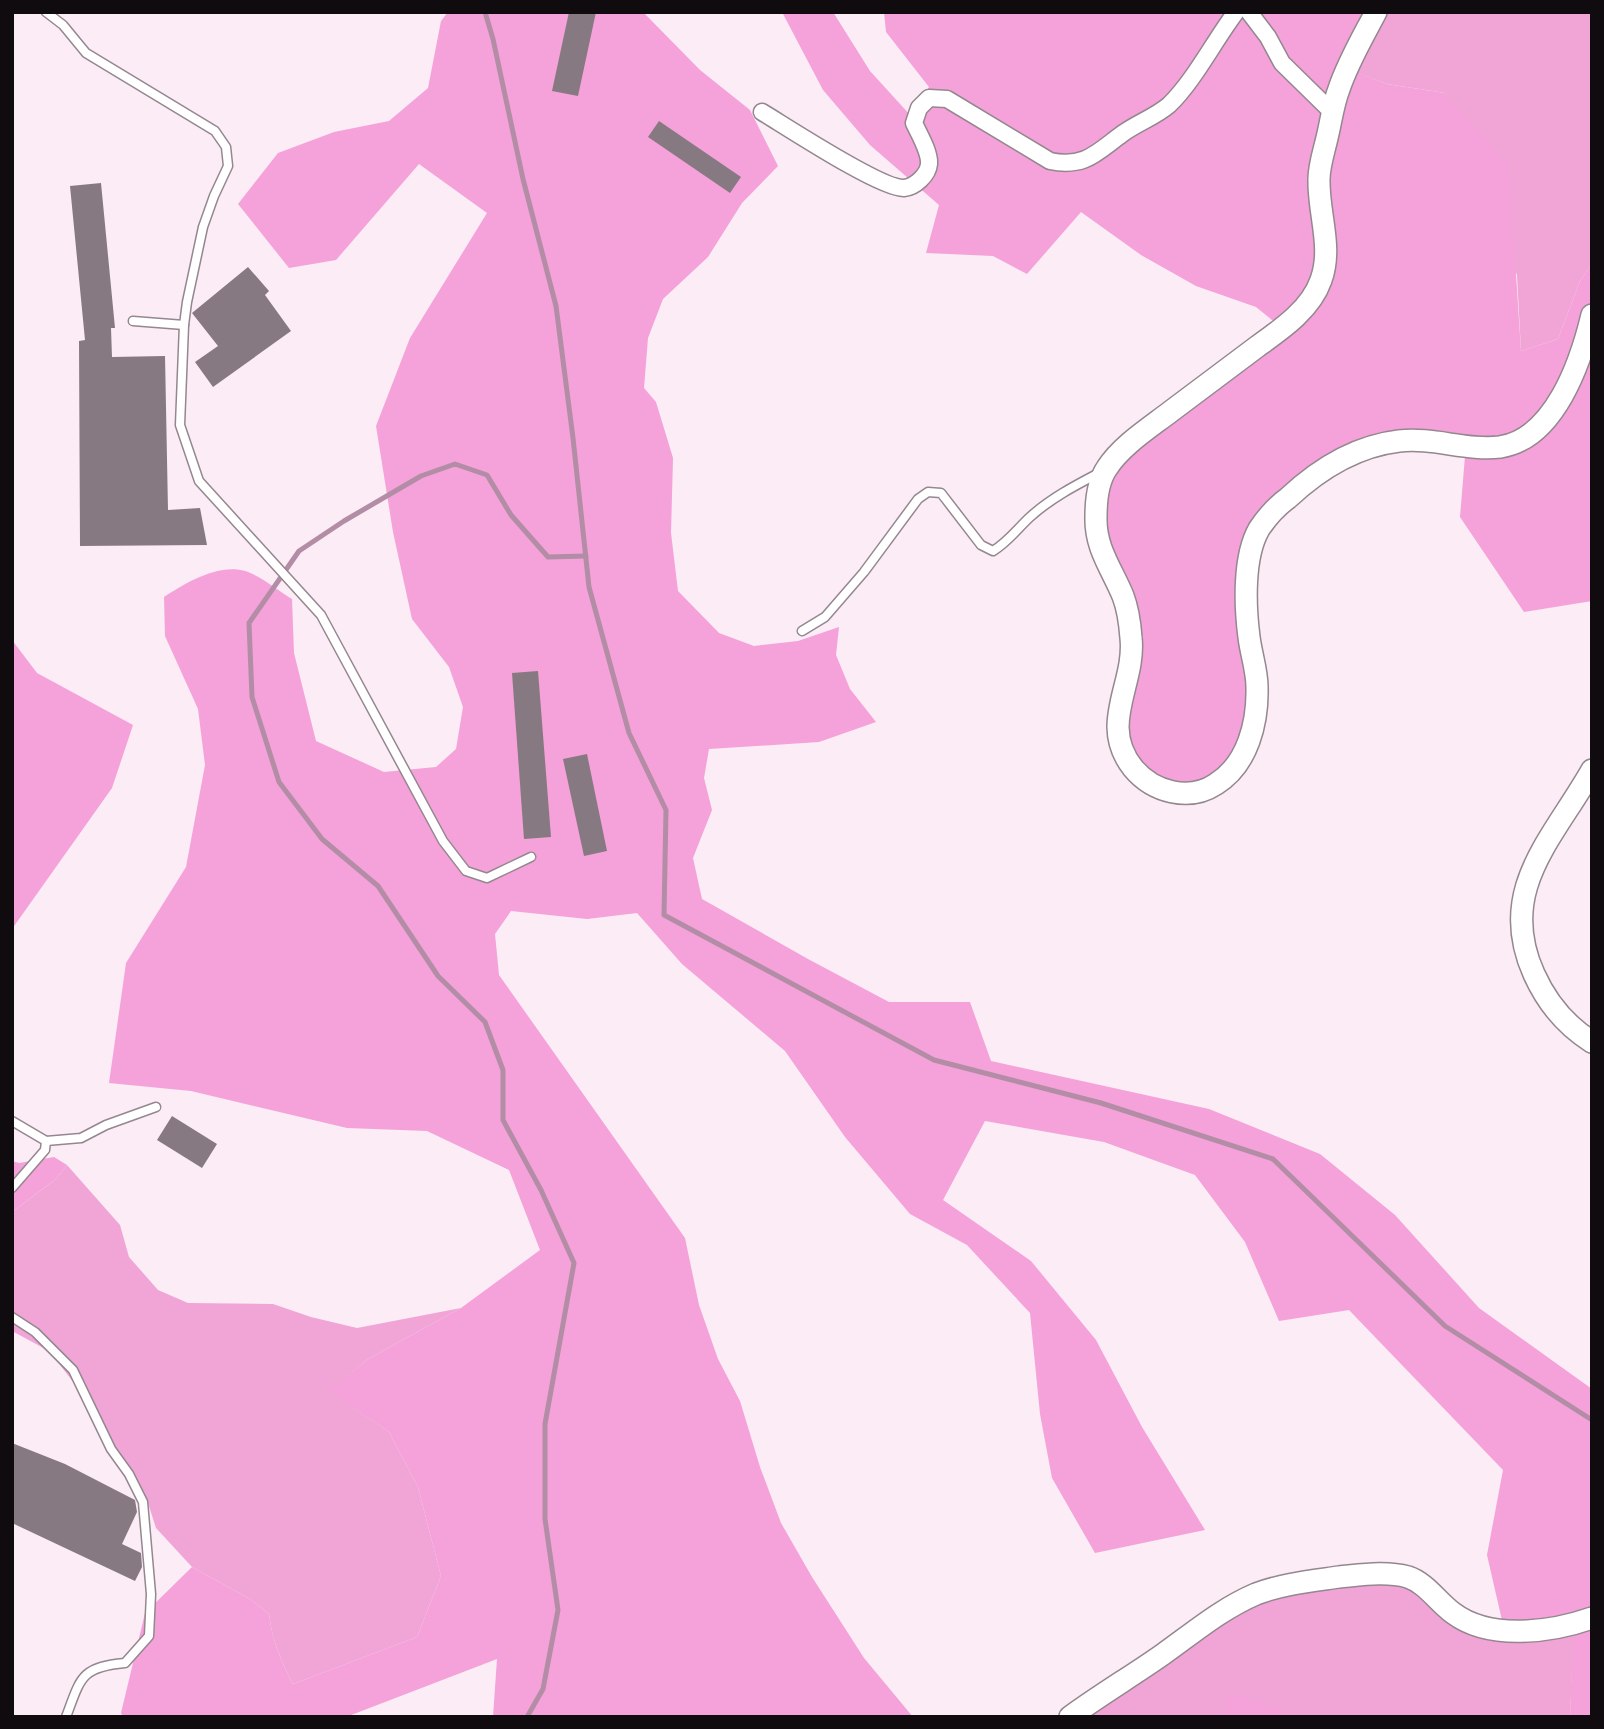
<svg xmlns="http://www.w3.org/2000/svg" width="1604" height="1729" font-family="Quicksand,sans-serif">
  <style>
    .green { fill: #f1a5d7 }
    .forest { fill: #f4a2d9 }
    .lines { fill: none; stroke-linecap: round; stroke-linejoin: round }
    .stream { stroke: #b28da5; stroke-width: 5 }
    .building { fill: #877982 }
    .service-casing { stroke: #94878f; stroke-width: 11 }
    .minor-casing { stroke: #94878f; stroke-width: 19 }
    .tertiary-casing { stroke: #94878f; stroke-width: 24 }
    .service { stroke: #fff; stroke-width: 8 }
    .minor { stroke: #fff; stroke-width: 16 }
    .tertiary { stroke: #fff; stroke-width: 21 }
  </style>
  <rect width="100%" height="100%" fill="#fbecf5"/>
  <!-- green -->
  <g class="green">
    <polygon points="1379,12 1592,12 1592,264 1580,281 1558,339 1521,351 1517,275 1445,93 1387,84 1350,70"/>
    <path d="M67,1165l53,60 9,32 29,33 30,13 85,1 38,13 46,11 104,-20 -93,51 -39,32 60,41 29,55 23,89 -24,61 -124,47c-12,-23 -21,-44 -24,-70l-19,-15 -58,-32 -36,-39 -9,-28 -23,-24 -39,-79 -36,-46 -37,-20v-119l44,-33z"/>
    <polygon points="1389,1574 1474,1623 1574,1625 1570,1717 1072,1717 1257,1594"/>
  </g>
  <!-- forest -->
  <g class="forest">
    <path d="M448,12h195l57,58 50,40 28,56 -36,37 -34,54 -45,42 -15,39 -4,50 12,14 17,56 -2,75 7,58 41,42 35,13 44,-5 41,-14 -3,28 14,34 26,33 -57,20 -110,7 -5,29 8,32 -19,48 9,41 106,60 81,43h81l21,59 218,48 111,45 75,61 84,93 113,81v328h-22l3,-92 -69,4 -17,-74 16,-85 -154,-160 -70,11 -34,-79 -50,-67 -91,-33 -119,-21 -42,79 88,61 65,79 46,87 63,103 -110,23 -43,-75 -12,-64 -10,-101 -63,-68 -57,-31 -65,-77 -60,-86 -103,-87 -45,-51 -50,6 -76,-8 -16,23 4,41 186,263 14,67 19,54 22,42 20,66 21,56 31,54 52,81 49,59h-420l4,-58 -151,58h-223l-2,-4 24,-100 47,-46 58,32 19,15c3,26 12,47 24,70l124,-47 24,-61 -23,-89 -29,-55 -61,-41 40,-32 93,-51 79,-58 -31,-80 -82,-39 -80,-3 -156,-37 -82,-8 17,-120 60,-96 19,-102 -7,-56 -33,-73 -1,-39c21,-14 55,-34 81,-26 14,4 34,20 47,28l2,54 22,88 68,31 52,-5 20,-18 7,-42 -14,-40 -37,-48 -19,-87 -17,-106 34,-88 77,-125 -68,-49 -83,96 -47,8 -51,-64 40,-51 56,-21 55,-11 39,-33 13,-67z"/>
    <polygon points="782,12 833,12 870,71 911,116 929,87 886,32 884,12 1379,12 1351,70 1387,84 1445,93 1509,166 1521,351 1558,339 1580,281 1592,264 1592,601 1524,612 1460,517 1466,444 1366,448 1281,505 1253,560 1259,719 1216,786 1160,786 1124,744 1133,668 1100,534 1110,469 1283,329 1256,307 1196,286 1141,255 1081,212 1027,274 993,256 926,253 939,205 870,145 823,90"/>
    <polygon points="12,640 37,673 133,725 112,788 12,929"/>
    <polygon points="54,1157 67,1165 56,1179 12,1212 12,1161 19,1163"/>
    <polygon points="1230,1694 1281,1709 1285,1717 1223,1717"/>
  </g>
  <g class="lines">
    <!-- stream -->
    <g class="stream">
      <polyline points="485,12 493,39 523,179 556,306 573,438 589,587 629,733 666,810 664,915 934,1060 1101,1103 1273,1159 1445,1326 1592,1420"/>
      <polyline points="527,1717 543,1689 558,1610 545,1519 545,1424 574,1263 541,1190 503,1120 503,1070 485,1022 438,976 378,886 322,839 279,782 252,697 249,623 299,551 344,521 421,476 455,464 487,475 511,515 548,557 586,556"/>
    </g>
  </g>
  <!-- building -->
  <g class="building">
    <polygon points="569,12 596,12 578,96 552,91"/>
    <polygon points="659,121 741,177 730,193 648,137"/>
    <polygon points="101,183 115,328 111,328 112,357 165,356 168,510 200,508 207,545 80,546 79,341 85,340 70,186"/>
    <polygon points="248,267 269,291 265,295 291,331 213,387 195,362 218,346 192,313"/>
    <polygon points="538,671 551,837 524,839 512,673"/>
    <polygon points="587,754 607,851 584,856 563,759"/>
    <polygon points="172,1116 217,1144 202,1168 157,1140"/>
    <polygon points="12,1443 65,1464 135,1500 137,1512 122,1544 141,1553 142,1567 135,1581 12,1523"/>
  </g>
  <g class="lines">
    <defs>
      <g id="service">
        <polyline points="46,12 63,25 86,53 215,131 226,147 228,166 214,196 203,227 187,302 184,325 180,425 199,481 321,615 443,841 466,871 487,878 531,857"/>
        <polyline points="133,321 184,325"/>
        <path d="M802,631l23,-14 39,-45 54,-73 10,-7 13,1 40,52 12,6c16,-10 24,-22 37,-34 21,-19 46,-32 71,-45"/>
        <polyline points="12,1121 46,1141 45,1150 12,1188"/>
        <polyline points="46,1141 81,1138 106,1125 156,1107"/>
        <path d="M12,1317l23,15 38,38 38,79 18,25 14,28 8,92 -2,42 -24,27c-44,4 -44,14 -59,54"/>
      </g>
      <g id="minor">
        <polyline points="1249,12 1268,37 1282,63 1333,113"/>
        <path d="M762,112c25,15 119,77 142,76 11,-1 24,-13 25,-24 1,-12 -10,-30 -15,-41l5,-15 10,-10 18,1 103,62c35,7 46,-8 72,-27 15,-11 33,-17 47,-29 25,-24 45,-64 67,-93"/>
      </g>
      <g id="tertiary">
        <path d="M1376,12c-13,25 -28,50 -37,77 -6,15 -8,33 -12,49 -3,13 -8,28 -8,41 -1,34 14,68 2,101 -10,29 -39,49 -63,66 -29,22 -59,44 -88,66 -21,16 -49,34 -63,56 -9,13 -11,34 -11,49 -1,31 16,52 27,79 5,13 7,28 8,42 5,46 -33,86 2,130 20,24 56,34 83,16 32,-20 42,-62 41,-97 0,-17 -6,-33 -8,-50 -4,-31 -6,-80 10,-108 8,-12 18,-23 29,-31 31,-29 68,-52 111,-57 34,-4 68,10 101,6 55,-8 81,-86 92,-132"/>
        <path d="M1592,770c-39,69 -96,120 -58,204 13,29 31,51 58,68"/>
        <path d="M1070,1717c30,-22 62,-41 92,-62 31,-22 59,-46 94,-61 26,-10 56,-13 83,-17 22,-2 47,-6 69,0 18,6 30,25 45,36 37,28 99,19 139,5"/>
      </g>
    </defs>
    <!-- service casing -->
    <use href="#service" class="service-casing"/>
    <!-- minor casing -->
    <use href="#minor" class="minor-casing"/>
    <!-- tertiary casing -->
    <use href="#tertiary" class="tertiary-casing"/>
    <!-- service -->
    <use href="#service" class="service"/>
    <!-- minor -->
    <use href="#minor" class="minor"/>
    <!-- tertiary -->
    <use href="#tertiary" class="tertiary"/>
  </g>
  <!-- border -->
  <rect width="1604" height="1729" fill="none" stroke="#100b0e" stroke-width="28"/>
</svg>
